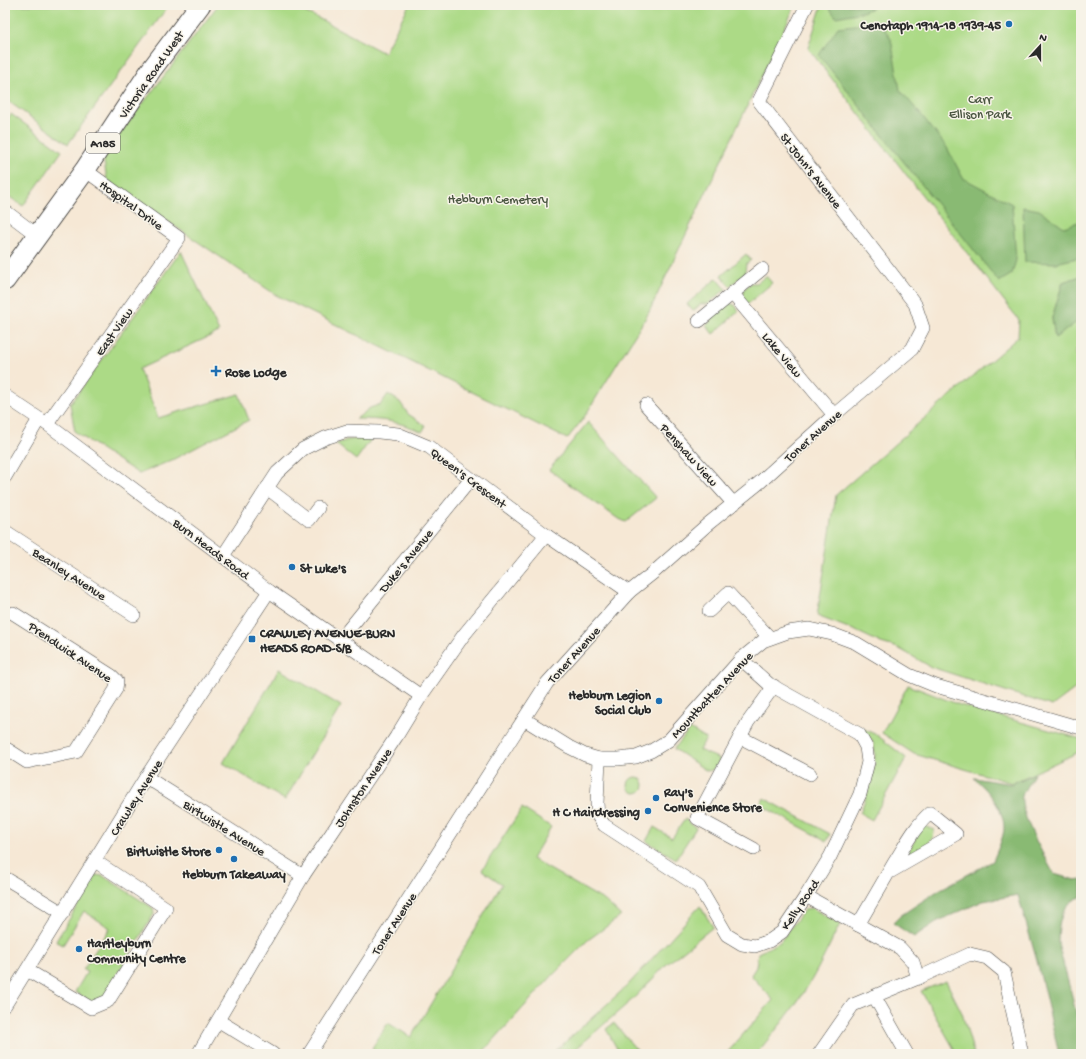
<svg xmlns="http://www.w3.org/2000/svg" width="1086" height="1059" font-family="'Gochi Hand',sans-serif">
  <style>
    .green { fill: #acda86; stroke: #6c8258 }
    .forest { fill: #89ba73; stroke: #5a724f }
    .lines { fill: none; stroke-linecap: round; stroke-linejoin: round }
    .minor-casing { stroke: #494744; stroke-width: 14 }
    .primary-casing { stroke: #494744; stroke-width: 22 }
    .minor { stroke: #fff; stroke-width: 13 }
    .primary { stroke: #fff; stroke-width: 20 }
    .poi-dot { fill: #1f6fb2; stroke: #f7f3e8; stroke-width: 1.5 }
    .labels { text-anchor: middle; stroke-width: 3; stroke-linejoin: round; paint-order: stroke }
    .shield { fill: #f7f3e8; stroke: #686764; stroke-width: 1 }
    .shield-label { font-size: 12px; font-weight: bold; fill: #2b2b2b }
    .poi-label { font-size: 13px; font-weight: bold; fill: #2b2b2b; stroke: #f7f3e8; text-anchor: start }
    .street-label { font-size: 13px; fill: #2b2b2b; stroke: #f7f3e8 }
    .park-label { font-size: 13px; fill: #4b5742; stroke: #f7f3e8 }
  </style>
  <rect width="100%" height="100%" fill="#f7f3e8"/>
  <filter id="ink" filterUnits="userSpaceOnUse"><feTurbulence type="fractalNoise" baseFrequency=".025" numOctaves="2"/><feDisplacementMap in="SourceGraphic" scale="8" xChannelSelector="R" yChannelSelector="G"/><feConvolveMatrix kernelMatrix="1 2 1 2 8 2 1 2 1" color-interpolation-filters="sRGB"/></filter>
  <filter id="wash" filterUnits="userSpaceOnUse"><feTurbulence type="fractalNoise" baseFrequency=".012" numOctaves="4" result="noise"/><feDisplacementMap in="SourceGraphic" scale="16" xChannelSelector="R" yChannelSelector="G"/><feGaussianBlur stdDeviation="0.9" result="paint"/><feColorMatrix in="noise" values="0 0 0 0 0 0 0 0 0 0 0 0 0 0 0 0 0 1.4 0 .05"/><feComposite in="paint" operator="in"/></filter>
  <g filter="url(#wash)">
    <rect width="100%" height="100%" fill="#f6e8d5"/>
    <!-- green -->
    <g class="green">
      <polygon points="5,5 169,5 68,144 5,99"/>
      <polygon points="218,5 288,5 316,17 384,53 409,5 790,5 793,10 648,314 583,419 567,439 276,295 107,180 103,156"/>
      <polygon points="822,5 1081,5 1081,276 1063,282 1052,318 1055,337 1081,319 1081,347 1074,352 1081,361 1081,684 1052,706 931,667 898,648 881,643 856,631 817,616 836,495 1018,337 1019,320 808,48"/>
      <polygon points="11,114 62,151 23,206 5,194 5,122"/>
      <polygon points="181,251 219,332 139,369 158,418 239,394 249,420 172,460 139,474 75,432 70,404"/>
      <polygon points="746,254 751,260 746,264 745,273 730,286 721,276"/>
      <polygon points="766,276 772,283 748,304 743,299 744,289 751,283 757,283"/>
      <polygon points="717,278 726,289 708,304 701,304 693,311 687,304"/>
      <polygon points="728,303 735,305 739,311 713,334 706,325 712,320 716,310"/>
      <path d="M388,394l12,8 8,12 18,12 -4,6c-24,-11 -40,-13 -66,-13l14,-11 11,-4z"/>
      <polygon points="588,422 656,498 626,522 617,518 549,470"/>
      <polygon points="372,438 356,460 336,444 347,440"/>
      <polygon points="279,669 341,706 285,800 223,763"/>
      <polygon points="908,685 960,705 1081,739 1081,751 1012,783 914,754 882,733"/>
      <path d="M861,728l16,7 29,23 -34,62 -12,-7c7,-19 18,-47 14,-67 -1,-6 -9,-13 -13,-18z"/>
      <path d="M690,729l16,10 -7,11 21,9c-3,6 -6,12 -13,12l-33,-22z"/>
      <circle cx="636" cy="785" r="8"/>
      <polygon points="764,798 830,834 827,841 760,805"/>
      <polygon points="522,808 551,827 532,859 605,901 621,916 588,940 553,975 481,1054 381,1054 372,1048 388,1023 411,1037 502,884 482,870"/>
      <polygon points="685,819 696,828 676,859 646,841 654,827 672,838"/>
      <path d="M924,826l10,4c1,15 -17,20 -28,26l14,-25z"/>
      <polygon points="96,875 103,876 153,908 154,914 104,996 92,1002 75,992 87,972 83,970 110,928 84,911 63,945 56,941"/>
      <polygon points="700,906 713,927 667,964 634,998 570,1054 552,1054 627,986"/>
      <path d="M812,908l28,16c-12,24 -23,49 -38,71 -14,21 -30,40 -46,59h-30l47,-54 -22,-25 5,-8 2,-14 22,-11 25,-33z"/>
      <polygon points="946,981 962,1013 974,1054 957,1054 921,991"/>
      <polygon points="614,1023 640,1054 620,1054 606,1029"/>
    </g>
    <!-- forest -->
    <g class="forest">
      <polygon points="832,5 878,5 863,12 836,17 830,9"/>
      <polygon points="880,22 891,39 900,90 923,117 946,146 963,178 1012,204 1016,260 1012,274 999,282 819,55 838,27"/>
      <polygon points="1023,207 1039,210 1064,227 1081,221 1081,257 1056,263 1025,262"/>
      <polygon points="1081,276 1081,319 1055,338 1052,318 1063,282"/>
      <path d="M1034,774c-3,6 -10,15 -12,22 -3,17 23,62 32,78l21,6 6,-1v18c-20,6 -23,27 -23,46l19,73 4,4v34h-22l-22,-93 -19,-66 -35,6 -47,21 -22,15 -21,-14 7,-7 39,-26 54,-29c3,-8 11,-24 11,-33 0,-19 -16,-38 -30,-50l37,6z"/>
    </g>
  </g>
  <g filter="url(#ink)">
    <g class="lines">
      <defs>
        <g id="minor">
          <polyline points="5,211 38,236"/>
          <polyline points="732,293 834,415"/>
          <polyline points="699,321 762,269"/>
          <polyline points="5,396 47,424 269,591 421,696"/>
          <polyline points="646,405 734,504"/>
          <polyline points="47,424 179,238 85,170"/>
          <polyline points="5,477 39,419"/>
          <polyline points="267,488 309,520 318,508"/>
          <polyline points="5,531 134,615"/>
          <polyline points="223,556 277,473 303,449 325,438 347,431 379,432 398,434 429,447 546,535 629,592"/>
          <polyline points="709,611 728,593 770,638"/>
          <polyline points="340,640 471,479"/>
          <polyline points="524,719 569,747 585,755 599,759 618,759 636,757 651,751 669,740 741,659 763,641 788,632 809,629 832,634 856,643 909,675 936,686 1081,728"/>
          <polyline points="740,737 810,774"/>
          <polyline points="5,748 27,762 76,752 116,689 117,681 112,676 13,613"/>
          <polyline points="599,759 597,803 598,816 604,825 699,887 727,935 742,944 755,946 769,941 782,932 806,896 830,857 860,794 868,762 866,747 859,734 769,684 741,659"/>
          <polyline points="146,777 303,876"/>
          <polyline points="754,849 697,818 748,722 774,686"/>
          <polyline points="5,878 63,913"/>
          <polyline points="806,896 900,948 913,962 918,978"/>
          <path d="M858,925c12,-21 24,-41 36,-62 11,-17 20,-36 36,-50l26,21 -68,39"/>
          <polyline points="27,970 91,1008 108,1001 166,908 95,861"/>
          <polyline points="874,996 907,1054"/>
          <polyline points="5,1005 146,777 269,591"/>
          <polyline points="219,1021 273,1054"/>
          <polyline points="198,1054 303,876 396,737 421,696 463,636 546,535"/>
          <polyline points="309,1054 547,683 629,592 653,573 708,524 759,483 834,415 912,349 923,328 915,304 759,101 807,5"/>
          <polyline points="819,1054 853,1005 918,978 970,954 987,958 1004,972 1022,1054"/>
        </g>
        <polyline id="primary" points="5,280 85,170 151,70 200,5"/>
      </defs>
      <!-- minor casing -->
      <use href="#minor" class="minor-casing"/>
      <!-- primary casing -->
      <use href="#primary" class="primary-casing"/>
      <!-- minor -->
      <use href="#minor" class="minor"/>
      <!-- primary -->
      <use href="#primary" class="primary"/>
    </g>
  </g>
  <!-- markers -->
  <g class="poi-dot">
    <circle cx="1009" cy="24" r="4"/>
    <path d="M214 365h4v4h4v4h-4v4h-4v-4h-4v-4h4z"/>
    <circle cx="292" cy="567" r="4"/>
    <rect x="248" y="635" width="8" height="8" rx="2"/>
    <circle cx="659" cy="701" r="4"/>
    <circle cx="656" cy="798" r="4"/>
    <circle cx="648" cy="811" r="4"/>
    <circle cx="219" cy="850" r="4"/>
    <circle cx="234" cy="859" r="4"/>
    <circle cx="79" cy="949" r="4"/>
  </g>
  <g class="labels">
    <!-- shield labels -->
    <rect class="shield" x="86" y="133" width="34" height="20" rx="3"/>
    <g class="shield-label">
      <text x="103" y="147">A185</text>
    </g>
    <!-- poi labels -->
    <g class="poi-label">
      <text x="1001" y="29" text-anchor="end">Cenotaph 1914-18 1939-45</text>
      <text x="225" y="376">Rose Lodge</text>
      <text x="300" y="572">St Luke's</text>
      <text x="260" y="637">CRAWLEY AVENUE-BURN<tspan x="260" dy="15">HEADS ROAD-S/B</tspan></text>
      <text x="651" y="699" text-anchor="end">Hebburn Legion<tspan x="651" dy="15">Social Club</tspan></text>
      <text x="664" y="796">Ray's<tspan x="664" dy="15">Convenience Store</tspan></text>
      <text x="640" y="816" text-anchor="end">H C Hairdressing</text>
      <text x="211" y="855" text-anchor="end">Birtwistle Store</text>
      <text x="234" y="878" text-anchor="middle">Hebburn Takeaway</text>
      <text x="87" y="947">Hartleyburn<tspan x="87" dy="15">Community Centre</tspan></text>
    </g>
    <!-- street labels -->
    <g class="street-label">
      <text transform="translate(150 74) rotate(-55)" y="5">Victoria Road West</text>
      <text transform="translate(812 170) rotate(52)" y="5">St John's Avenue</text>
      <text transform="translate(132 204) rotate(36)" y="5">Hospital Drive</text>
      <text transform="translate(113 331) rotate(-55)" y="5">East View</text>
      <text transform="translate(783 354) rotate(50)" y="5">Lake View</text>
      <text transform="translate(812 435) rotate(-42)" y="5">Toner Avenue</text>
      <text transform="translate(690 454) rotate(48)" y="5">Penshaw View</text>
      <text transform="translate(469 477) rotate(37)" y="5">Queen's Crescent</text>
      <text transform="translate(212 548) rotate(37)" y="5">Burn Heads Road</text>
      <text transform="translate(405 560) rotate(-51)" y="5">Duke's Avenue</text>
      <text transform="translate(70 573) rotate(33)" y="5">Beanley Avenue</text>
      <text transform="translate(71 651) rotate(34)" y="5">Prendwick Avenue</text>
      <text transform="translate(573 654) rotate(-48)" y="5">Toner Avenue</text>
      <text transform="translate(711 694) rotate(-47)" y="5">Mountbatten Avenue</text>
      <text transform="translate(362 787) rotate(-56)" y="5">Johnston Avenue</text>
      <text transform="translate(135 797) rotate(-58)" y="5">Crawley Avenue</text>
      <text transform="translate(225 827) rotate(32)" y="5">Birtwistle Avenue</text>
      <text transform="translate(799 904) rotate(-56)" y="5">Kelly Road</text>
      <text transform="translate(393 923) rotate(-57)" y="5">Toner Avenue</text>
    </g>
    <!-- park labels -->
    <g class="park-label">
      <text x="980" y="103">Carr<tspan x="980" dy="15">Ellison Park</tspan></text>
      <text x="498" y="203">Hebburn Cemetery</text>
    </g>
  </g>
  <!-- margin -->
  <rect width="1086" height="1059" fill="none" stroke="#f7f3e8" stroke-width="20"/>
  <!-- north arrow -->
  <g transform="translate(1040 46) rotate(21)" stroke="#f7f3e8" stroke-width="3" paint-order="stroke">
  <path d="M0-3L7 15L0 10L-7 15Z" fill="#2b2b2b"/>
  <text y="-6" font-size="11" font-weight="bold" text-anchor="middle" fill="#2b2b2b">N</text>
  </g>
</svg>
